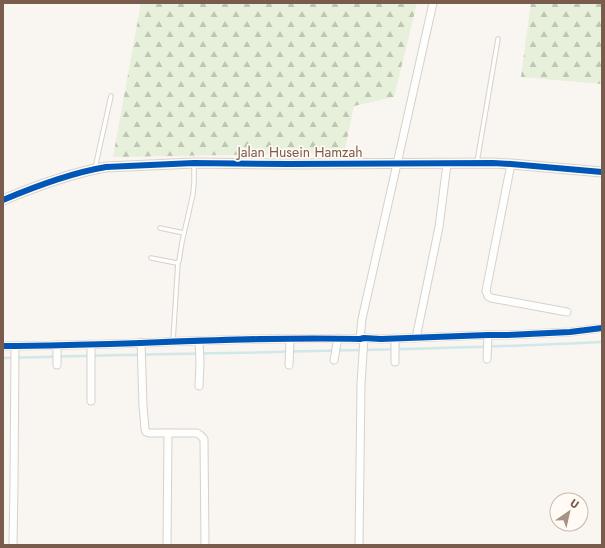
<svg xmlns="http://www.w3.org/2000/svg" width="605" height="548" font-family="Jost,sans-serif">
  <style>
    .forest { fill: url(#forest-firs) }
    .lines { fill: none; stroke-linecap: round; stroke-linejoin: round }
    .stream { stroke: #d0e8ea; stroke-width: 2.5 }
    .service-casing { stroke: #d7d1cb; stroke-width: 5.5 }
    .minor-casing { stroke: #d7d1cb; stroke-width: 9 }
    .tertiary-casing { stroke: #d7d1cb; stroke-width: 11 }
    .service { stroke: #fefefd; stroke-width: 3.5 }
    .minor { stroke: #fefefd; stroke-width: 7 }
    .tertiary { stroke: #fefefd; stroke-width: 9 }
    .cycleway-casing { stroke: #fffaf3; stroke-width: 8 }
    .cycleway { stroke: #0057b8; stroke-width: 6 }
    .labels { text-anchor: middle; stroke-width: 3.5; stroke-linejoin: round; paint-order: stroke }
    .street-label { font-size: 14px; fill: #7a5c4d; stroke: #fffaf3 }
  </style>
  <defs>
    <pattern id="forest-firs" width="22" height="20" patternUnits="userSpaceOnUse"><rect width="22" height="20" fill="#e7f0db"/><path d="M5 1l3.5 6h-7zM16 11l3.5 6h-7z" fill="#c0c6b4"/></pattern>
  </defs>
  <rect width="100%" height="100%" fill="#f9f5f0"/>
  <!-- forest -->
  <g class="forest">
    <polygon points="141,3 417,3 394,97 354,106 344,153 113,157"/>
    <polygon points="531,3 602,3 602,84 521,77"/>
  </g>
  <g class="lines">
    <!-- stream -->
    <path class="stream" d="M3,358c200,-6 399,-6 599,-16"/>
    <defs>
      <g id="service">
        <polyline points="477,162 498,39"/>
        <polyline points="95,168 111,96"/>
        <polyline points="160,228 184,233"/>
        <polyline points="151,258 177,263 179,261 182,242 193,194 194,182 194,164"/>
        <polyline points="173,341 178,262"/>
      </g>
      <g id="minor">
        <polyline points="511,164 486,291 488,296 491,298 567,312"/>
        <polyline points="416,338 439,227 447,164"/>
        <polyline points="360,339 362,319 397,164 433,3"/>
        <polyline points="199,341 200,362 199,386"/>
        <polyline points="141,342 143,406 145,429 146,432 149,433 168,433 167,545"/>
        <polyline points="91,344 91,401"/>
        <path d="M3,346c119,0 238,-10 357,-7l4,-1 17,1 107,-4h20l62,-3 32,-4"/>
        <polyline points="487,359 488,335"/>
        <polyline points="334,360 338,338"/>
        <polyline points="395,362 395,338"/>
        <polyline points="57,365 57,345"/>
        <polyline points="289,365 290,339"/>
        <polyline points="168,433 197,433 200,435 204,439 205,545"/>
        <polyline points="13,545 14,484 15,346"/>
        <polyline points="359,545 361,384 364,338"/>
      </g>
      <path id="tertiary" d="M3,200c33,-14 67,-27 103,-33l88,-4 94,1 205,-1 18,1 91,8"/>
    </defs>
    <!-- service casing -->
    <use href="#service" class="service-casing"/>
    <!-- minor casing -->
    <use href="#minor" class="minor-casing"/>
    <!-- tertiary casing -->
    <use href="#tertiary" class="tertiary-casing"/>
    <!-- service -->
    <use href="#service" class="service"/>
    <!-- minor -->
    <use href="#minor" class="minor"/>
    <!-- tertiary -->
    <use href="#tertiary" class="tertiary"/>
    <defs>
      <g id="cycleway">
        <path d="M3,200c33,-14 67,-27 103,-33l88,-4 94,1 205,-1 18,1 91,8"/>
        <path d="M3,346c119,0 238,-10 357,-7l4,-1 17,1 107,-4h20l62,-3 32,-4"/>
      </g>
    </defs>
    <!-- cycleway casing -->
    <use href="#cycleway" class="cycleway-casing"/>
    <!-- cycleway -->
    <use href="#cycleway" class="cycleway"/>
  </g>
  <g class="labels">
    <!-- street labels -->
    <g class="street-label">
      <text x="300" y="157">Jalan Husein Hamzah</text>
    </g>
  </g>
  <!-- border -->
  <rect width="605" height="548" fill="none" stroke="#7a5c4d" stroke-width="8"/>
  <!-- north arrow -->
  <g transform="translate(569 512) rotate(34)"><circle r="19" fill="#fffaf3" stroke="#cabbb1"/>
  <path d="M0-3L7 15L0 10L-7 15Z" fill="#a69286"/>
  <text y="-6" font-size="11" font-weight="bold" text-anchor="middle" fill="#7a5c4d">U</text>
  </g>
</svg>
